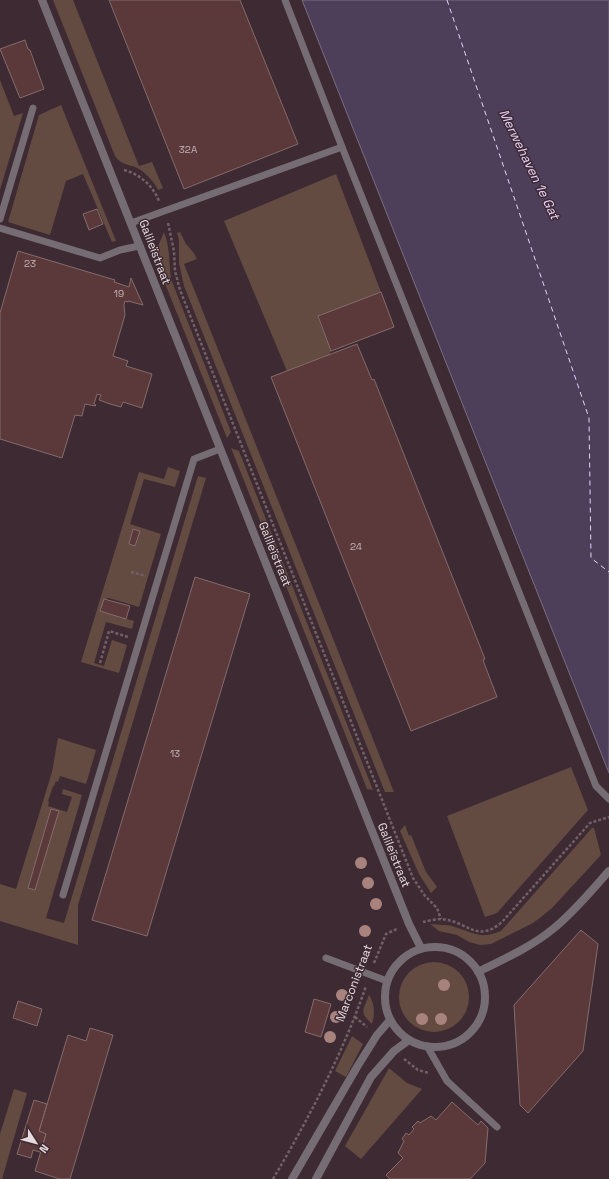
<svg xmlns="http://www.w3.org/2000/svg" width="609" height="1179" font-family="'Space Grotesk',sans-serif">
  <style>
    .green { fill: #644b42 }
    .water { fill: #4d3f5a; stroke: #7b6e82 }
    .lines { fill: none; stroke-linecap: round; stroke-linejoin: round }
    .ferry { stroke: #e9d2fe; stroke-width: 1; stroke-dasharray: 5 4; stroke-linecap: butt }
    .building { fill: #5b393a; stroke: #846c6c }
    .path { stroke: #726067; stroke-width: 2.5; stroke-dasharray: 3 2; stroke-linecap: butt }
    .service { stroke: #756d73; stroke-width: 7 }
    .minor { stroke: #756d73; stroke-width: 8 }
    .tree { fill: #a8837d }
    .labels { text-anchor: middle; stroke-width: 3; stroke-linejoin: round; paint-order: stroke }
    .number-label { font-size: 10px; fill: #c4b2b6 }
    .street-label { font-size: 12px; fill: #e7dadf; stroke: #3d2a32 }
    .water-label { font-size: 13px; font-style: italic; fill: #e9d2fe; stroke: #3d2a32 }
  </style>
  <rect width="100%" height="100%" fill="#3d2a32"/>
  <!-- green -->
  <g class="green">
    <path d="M53,0h20l66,166 13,-4 11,26 -5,2c-3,-8 -15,-20 -23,-23 -9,-3 -14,-3 -20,-11z"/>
    <polygon points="0,80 14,116 23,113 0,190"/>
    <polygon points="61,105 116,241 112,242 83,174 66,181 50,235 8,222 39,115"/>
    <polygon points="336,174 381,292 318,317 331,351 329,355 287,371 224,221"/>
    <path d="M164,232c6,15 5,31 7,47l60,153 -4,6 -73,-182z"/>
    <polygon points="180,232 186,244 193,252 197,259 184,264 394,792 385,792 184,286 179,263 179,240 177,233"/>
    <polygon points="231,448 239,451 373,790 367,789"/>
    <polygon points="168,467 180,471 175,487 144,479 130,524 161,534 139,607 109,598 104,599 100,611 134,621 132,629 106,622 94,663 104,666 112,640 127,645 119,673 81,662 139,472 164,479"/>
    <polygon points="198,476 206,478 78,905 78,945 0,921 0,884 16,889 52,772 58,738 96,750 86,784 60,776 58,782 56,781 54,786 53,786 48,801 49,802 48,806 67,812 72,797 62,794 63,789 82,795 46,918 64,923"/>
    <polygon points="571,767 588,810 497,913 485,917 447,816"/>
    <polygon points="405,825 409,836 411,835 426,872 437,887 431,893 419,874 400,831"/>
    <path d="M592,828h2l7,27 -49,53 -11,9 -8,6 -42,21 -11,1 -11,-3 -12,-7 -18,-4 -9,-7c9,1 19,0 28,4 19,6 23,11 43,3z"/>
    <circle cx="434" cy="997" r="35"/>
    <path d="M369,995c6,9 6,19 3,29 -13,-12 -9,-13 -3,-29z"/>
    <polygon points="352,1036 363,1044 346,1077 335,1071"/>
    <polygon points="389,1068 407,1083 422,1089 361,1159 345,1146"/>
    <polygon points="14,1089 27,1093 2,1179 0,1179 0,1134"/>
  </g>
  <!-- water -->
  <polygon class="water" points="302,0 609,0 609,773"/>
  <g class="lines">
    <!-- ferry -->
    <polyline class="ferry" points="447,0 589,418 591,558 609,572"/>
  </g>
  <!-- building -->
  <g class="building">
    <polygon points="109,0 240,0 298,144 184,189"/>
    <polygon points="25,40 28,49 30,50 44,89 20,98 0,49"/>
    <polygon points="97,209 103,224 89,230 83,214"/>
    <polygon points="18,251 115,280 114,282 129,287 131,278 143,305 128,301 128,302 125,301 124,305 125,315 113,356 128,361 126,366 152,374 142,408 123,402 121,407 110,404 99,400 101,395 97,394 94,404 96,405 95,406 85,404 82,416 75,415 62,458 0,439 0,313"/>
    <polygon points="381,292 394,327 331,351 318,316"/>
    <polygon points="357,344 372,380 374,379 485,659 483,660 497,697 411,731 271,377"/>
    <polygon points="133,529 140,531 135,546 129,544"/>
    <polygon points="195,577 250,594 147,936 92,920"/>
    <polygon points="104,599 130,606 126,619 100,611"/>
    <polygon points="51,809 59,811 35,890 28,888"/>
    <polygon points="581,930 598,944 583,1051 528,1113 520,1105 514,1005"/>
    <polygon points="314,999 331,1004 321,1037 305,1032"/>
    <polygon points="18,1001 42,1009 37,1026 13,1018"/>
    <polygon points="90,1028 113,1035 70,1179 60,1179 35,1171 46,1134 39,1131 68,1035 86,1041"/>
    <polygon points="34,1100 47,1104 39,1131 46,1134 40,1152 33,1150 31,1158 17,1154"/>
    <polygon points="452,1102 478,1125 481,1121 488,1128 485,1163 470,1179 390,1179 386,1175 403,1158 398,1153 404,1141 402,1139 406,1133 409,1135 414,1129 412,1127 418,1121 420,1123 431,1116 436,1120"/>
  </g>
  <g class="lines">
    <!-- path -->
    <g class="path">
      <path d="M124,170c16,4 29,16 35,31"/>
      <polyline points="168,223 174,251 175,271 180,290 413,878 425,896 437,908 441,919"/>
      <polyline points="131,572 146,576"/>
      <polyline points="100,663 109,631 128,637"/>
      <path d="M423,922c5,-1 12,-3 18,-3 27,2 35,25 61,3l88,-99 19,-6"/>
      <polyline points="374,963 386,934 397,929"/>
      <polyline points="355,1017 367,1027"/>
      <polyline points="404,1059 418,1070 429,1073"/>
      <path d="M273,1179c36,-61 70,-126 93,-193"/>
    </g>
    <!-- service -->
    <g class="service">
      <polyline points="342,147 596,786 609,799"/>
      <polyline points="0,219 33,108"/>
      <polyline points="131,223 342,147 285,0"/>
      <polyline points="0,228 100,258 120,250 139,246"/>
      <polyline points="63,895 194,459 220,449"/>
      <polyline points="326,958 387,981"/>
      <polyline points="427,1046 447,1081 497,1127"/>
    </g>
    <!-- minor -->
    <g class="minor">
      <polyline points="42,0 409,924 421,948"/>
      <circle cx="435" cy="997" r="50"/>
      <path d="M478,972c26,-13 53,-25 75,-43 21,-17 38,-38 56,-58"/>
      <polyline points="292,1179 357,1067 377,1035 390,1020"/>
      <polyline points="316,1179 371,1077 394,1051 409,1040"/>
    </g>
  </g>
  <!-- trees -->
  <g class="tree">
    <circle cx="361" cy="863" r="6"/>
    <circle cx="368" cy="883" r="6"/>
    <circle cx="376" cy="904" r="6"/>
    <circle cx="365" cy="931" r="6"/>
    <circle cx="444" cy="985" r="6"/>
    <circle cx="342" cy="995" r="6"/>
    <circle cx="336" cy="1017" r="6"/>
    <circle cx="422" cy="1019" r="6"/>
    <circle cx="441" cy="1019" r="6"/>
    <circle cx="330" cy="1037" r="6"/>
  </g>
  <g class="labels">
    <!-- number labels -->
    <g class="number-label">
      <text x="188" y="153">32A</text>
      <text x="30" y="267">23</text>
      <text x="119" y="297">19</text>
      <text x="356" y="550">24</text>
      <text x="175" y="757">13</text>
    </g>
    <!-- street labels -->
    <g class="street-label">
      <text transform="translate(155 252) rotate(69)" y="4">Galileïstraat</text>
      <text transform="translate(275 554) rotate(68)" y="4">Galileïstraat</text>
      <text transform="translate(394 855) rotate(68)" y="4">Galileïstraat</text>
      <text transform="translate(354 983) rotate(-69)" y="4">Marconistraat</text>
    </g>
    <!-- water labels -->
    <g class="water-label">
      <text transform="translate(530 164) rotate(64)" y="5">Merwehaven 1e Gat</text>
    </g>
  </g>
  <!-- north arrow -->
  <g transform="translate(36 1143) rotate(126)" stroke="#3d2a32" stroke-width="3" paint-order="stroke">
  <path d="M0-3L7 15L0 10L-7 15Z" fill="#e7dadf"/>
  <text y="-6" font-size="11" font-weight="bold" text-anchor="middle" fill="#e7dadf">N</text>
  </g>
</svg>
